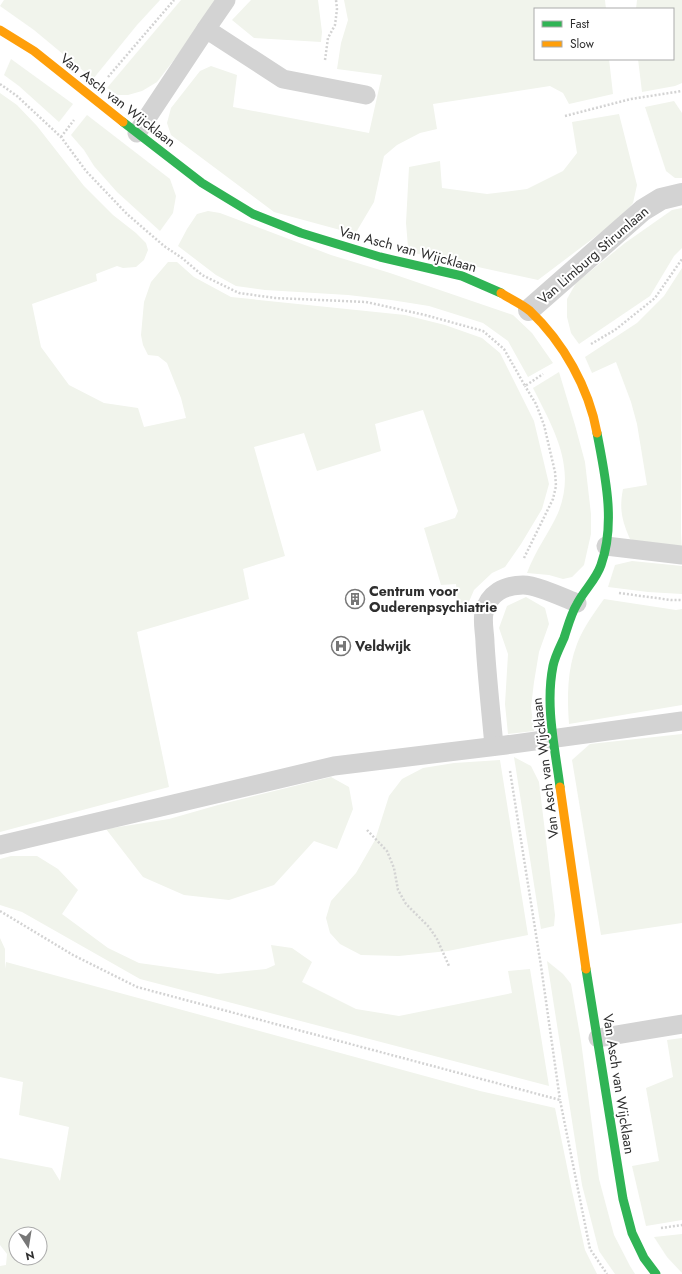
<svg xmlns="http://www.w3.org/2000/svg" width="682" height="1274" font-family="Jost,sans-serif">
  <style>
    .green { fill: #f1f4ec; fill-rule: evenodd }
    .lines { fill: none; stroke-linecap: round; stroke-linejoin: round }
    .path { stroke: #d3d3d3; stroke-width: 2.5; stroke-dasharray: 2 2; stroke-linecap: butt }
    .lane { stroke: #d3d3d3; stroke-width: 19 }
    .street { stroke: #d3d3d3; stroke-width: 22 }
    .fast { stroke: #30b455; stroke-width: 9 }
    .slow { stroke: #ff9f0a; stroke-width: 9 }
    .labels { text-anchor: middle; stroke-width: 4; stroke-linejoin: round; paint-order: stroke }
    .street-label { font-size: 14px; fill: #2e2e2e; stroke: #fff }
    .poi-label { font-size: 14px; font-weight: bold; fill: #2e2e2e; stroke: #fff; text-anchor: start }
  </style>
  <rect width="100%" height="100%" fill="#fff"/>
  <!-- green -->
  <g class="green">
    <polygon points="4,0 160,0 137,25 93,79 34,30 0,6"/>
    <polygon points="181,0 220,0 157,82 142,91 128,95 118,95 107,88"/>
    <polygon points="251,0 318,0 322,32 321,42 254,38 232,20"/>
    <polygon points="344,0 605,0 606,9 535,9 535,59 609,59 613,94 569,104 563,93 550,86 433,104 437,129 420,133 397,145 384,156 374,202 355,234 274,212 171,135 167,123 171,108 200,71 211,66 237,75 233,107 369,133 382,75 337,69 341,43 348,20"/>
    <polygon points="637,0 682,0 682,83 675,86 642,92 638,59 673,59 673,9 636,9"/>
    <polygon points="11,59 73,104 59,122 19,86 4,75"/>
    <polygon points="0,93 17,105 37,126 84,186 113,215 136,233 146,243 148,250 144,260 136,267 123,268 117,266 96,274 97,281 32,304 41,347 69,385 104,403 138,408 144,427 186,418 181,398 167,363 158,356 148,355 143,345 141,335 144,302 151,282 168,262 177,262 194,277 231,297 405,315 445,325 482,338 500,353 534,421 549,484 542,509 521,544 505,567 492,573 474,590 468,604 469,612 459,614 456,584 441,585 424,528 455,518 458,511 423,410 375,424 381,451 317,471 304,433 254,447 285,556 243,569 249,599 137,632 169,787 0,832"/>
    <polygon points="674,101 682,113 682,178 675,178 666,171 645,107"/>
    <polygon points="619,114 637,185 633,203 620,218 538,280 414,253 408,247 406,223 409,167 440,161 442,188 487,194 527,189 563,171 577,153 572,122"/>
    <polygon points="87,115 170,179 176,196 173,213 160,231 117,192 94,166 84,150 71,135"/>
    <polygon points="682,208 682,248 674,256 650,296 579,344 571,333 567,317 567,299 576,283 625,243 672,210"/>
    <polygon points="208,211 220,213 331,255 390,273 513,315 532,333 553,363 528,377 508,341 483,323 429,306 391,300 348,295 265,290 236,286 216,275 178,246 187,229 197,214"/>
    <path d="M682,268l-1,264 1,20 -33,-6 -19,-7c-8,-18 -11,-30 -7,-50l24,-4 -10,-61 -6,-22 -15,-40 -24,11 -7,-16 52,-34 27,-27z"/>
    <path d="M559,372l16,53 10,37 6,52v20l-7,31 -12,12 -9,2 -14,-4 -22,-2c8,-22 22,-40 31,-60 19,-46 -5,-85 -25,-125z"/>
    <polygon points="632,561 682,566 682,594 648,592 608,587 615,565"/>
    <polygon points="526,597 545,608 549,624 539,652 534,682 531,707 534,731 508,734 505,704 508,654 499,628 507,606"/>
    <path d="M604,599l72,11 6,-1v96l-113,19c-2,-27 -2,-54 8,-80 6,-16 17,-31 27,-45z"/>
    <polygon points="682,734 682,923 601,935 572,760 590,744"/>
    <polygon points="514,757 531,766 539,782 555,915 554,926 541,929"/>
    <polygon points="500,760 528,935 448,951 399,956 361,955 340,944 330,933 326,918 331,901 356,873 375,840 389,796 402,779 423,768 454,763"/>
    <polygon points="331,777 349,787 353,809 337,849 314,841 274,885 229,900 184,895 143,877 106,829 169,819 218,805"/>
    <polygon points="11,856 37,856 58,869 78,890 62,914 108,948 139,963 218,974 266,969 275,965 271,945 292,948 312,962 302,982 356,1009 399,1016 512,993 508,971 530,969 549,1086 140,979 22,912 0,905 0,859"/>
    <path d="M0,938l5,11v20l1,-7 474,129 75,17 17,83 13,59 12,24h-597v-8l6,-1 1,-11 -7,-9v-87l52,10 8,13 9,-54 -50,-12 4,-33 -23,-5zM16,1234h24v24h-24z"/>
    <polygon points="547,961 563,974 571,984 581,1041 599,1179 614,1235 630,1266 635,1274 615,1274 599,1251 582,1185"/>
    <polygon points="682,1038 682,1220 646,1226 632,1166 659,1161 646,1088 673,1077 667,1040"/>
    <polygon points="682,1234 682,1273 667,1257 654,1237"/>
  </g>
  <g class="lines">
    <!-- path -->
    <g class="path">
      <polyline points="325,60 328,38 335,25 337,9 336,0"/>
      <polyline points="108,77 174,0"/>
      <polyline points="0,84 17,96 61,137 86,171 127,214 164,246 182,258 202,275 239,293 275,298 366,302 425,315 483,331 504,349 525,386 543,374"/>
      <polyline points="565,116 631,99 682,91"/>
      <polyline points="61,137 74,120"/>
      <polyline points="591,344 615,330 655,298 682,259"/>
      <polyline points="524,558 553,499 556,486 555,472 544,425 536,404 525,386"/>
      <polyline points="619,593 671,600 682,600"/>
      <polyline points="510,771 541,966 560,1100"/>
      <polyline points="367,830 387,851 394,868 398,890 406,904 429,927 437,939 449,966"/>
      <polyline points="0,911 73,955 137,987 560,1100 590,1249 607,1274"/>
      <polyline points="661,1228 682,1225"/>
    </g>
    <!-- lane -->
    <g class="lane">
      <polyline points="206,29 226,0"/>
      <polyline points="137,133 206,29 283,79 366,95"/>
      <polyline points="606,546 682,555"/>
      <path d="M494,746c-3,-34 -7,-69 -9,-103 0,-9 -3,-21 -1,-30 4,-20 21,-28 39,-28 14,0 41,13 54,18"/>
      <polyline points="0,845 334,766 506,745 682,721"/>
      <polyline points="598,1038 682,1024"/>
    </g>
    <!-- street -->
    <polyline class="street" points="529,310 643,210 661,199 682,194"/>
    <!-- fast -->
    <g class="fast">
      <polyline points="123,122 202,183 253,214 301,233 380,257 462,276 501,293"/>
      <path d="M560,787c-5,-39 -15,-81 -7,-121 2,-10 7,-19 11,-28 4,-12 7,-24 13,-34 7,-14 19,-24 24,-39 15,-42 4,-90 -4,-132"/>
      <polyline points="586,969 623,1199 632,1233 644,1258 656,1274"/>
    </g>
    <!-- slow -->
    <g class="slow">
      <polyline points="0,30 34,51 123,122"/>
      <path d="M501,293c9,6 21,11 29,18 33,31 59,77 67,122"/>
      <polyline points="560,787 586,969"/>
    </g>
  </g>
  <!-- icons -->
  <defs>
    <symbol id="building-ring" viewBox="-11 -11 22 22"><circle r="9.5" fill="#fff" stroke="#777" stroke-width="1.5"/><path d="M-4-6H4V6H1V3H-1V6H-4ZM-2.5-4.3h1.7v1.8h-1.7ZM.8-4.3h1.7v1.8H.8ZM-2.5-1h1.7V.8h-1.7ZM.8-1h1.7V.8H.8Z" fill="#777"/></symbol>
    <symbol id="hospital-ring" viewBox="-11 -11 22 22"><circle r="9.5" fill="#fff" stroke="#777" stroke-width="1.5"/><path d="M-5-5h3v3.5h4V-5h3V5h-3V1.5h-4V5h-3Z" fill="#777"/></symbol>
  </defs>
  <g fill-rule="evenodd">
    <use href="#building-ring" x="344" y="588" width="22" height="22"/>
    <use href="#hospital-ring" x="330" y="635" width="22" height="22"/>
  </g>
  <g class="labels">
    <!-- street labels -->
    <g class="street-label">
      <text transform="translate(118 100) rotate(38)" y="5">Van Asch van Wijcklaan</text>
      <text transform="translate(408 249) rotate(15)" y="5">Van Asch van Wijcklaan</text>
      <text transform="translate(593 255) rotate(-41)" y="5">Van Limburg Stirumlaan</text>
      <text transform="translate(545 768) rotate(-97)" y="5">Van Asch van Wijcklaan</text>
      <text transform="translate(619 1084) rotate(81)" y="5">Van Asch van Wijcklaan</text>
    </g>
    <!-- poi labels -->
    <g class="poi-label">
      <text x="369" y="596">Centrum voor<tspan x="369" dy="16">Ouderenpsychiatrie</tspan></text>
      <text x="355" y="651">Veldwijk</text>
    </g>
  </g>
  <!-- legend -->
  <rect x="534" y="8" width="140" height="52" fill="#ffffff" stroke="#ababab"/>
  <rect x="542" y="21" width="20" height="6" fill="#30b455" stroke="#ababab"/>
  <text x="570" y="28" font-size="12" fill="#2e2e2e">Fast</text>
  <rect x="542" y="41" width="20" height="6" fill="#ff9f0a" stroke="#ababab"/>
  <text x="570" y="48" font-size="12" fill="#2e2e2e">Slow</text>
  <!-- north arrow -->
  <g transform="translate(28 1246) rotate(168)"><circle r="19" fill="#ffffff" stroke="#ababab"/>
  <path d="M0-3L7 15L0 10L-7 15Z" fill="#777777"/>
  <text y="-6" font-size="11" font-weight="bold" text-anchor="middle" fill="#2e2e2e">N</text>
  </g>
</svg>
